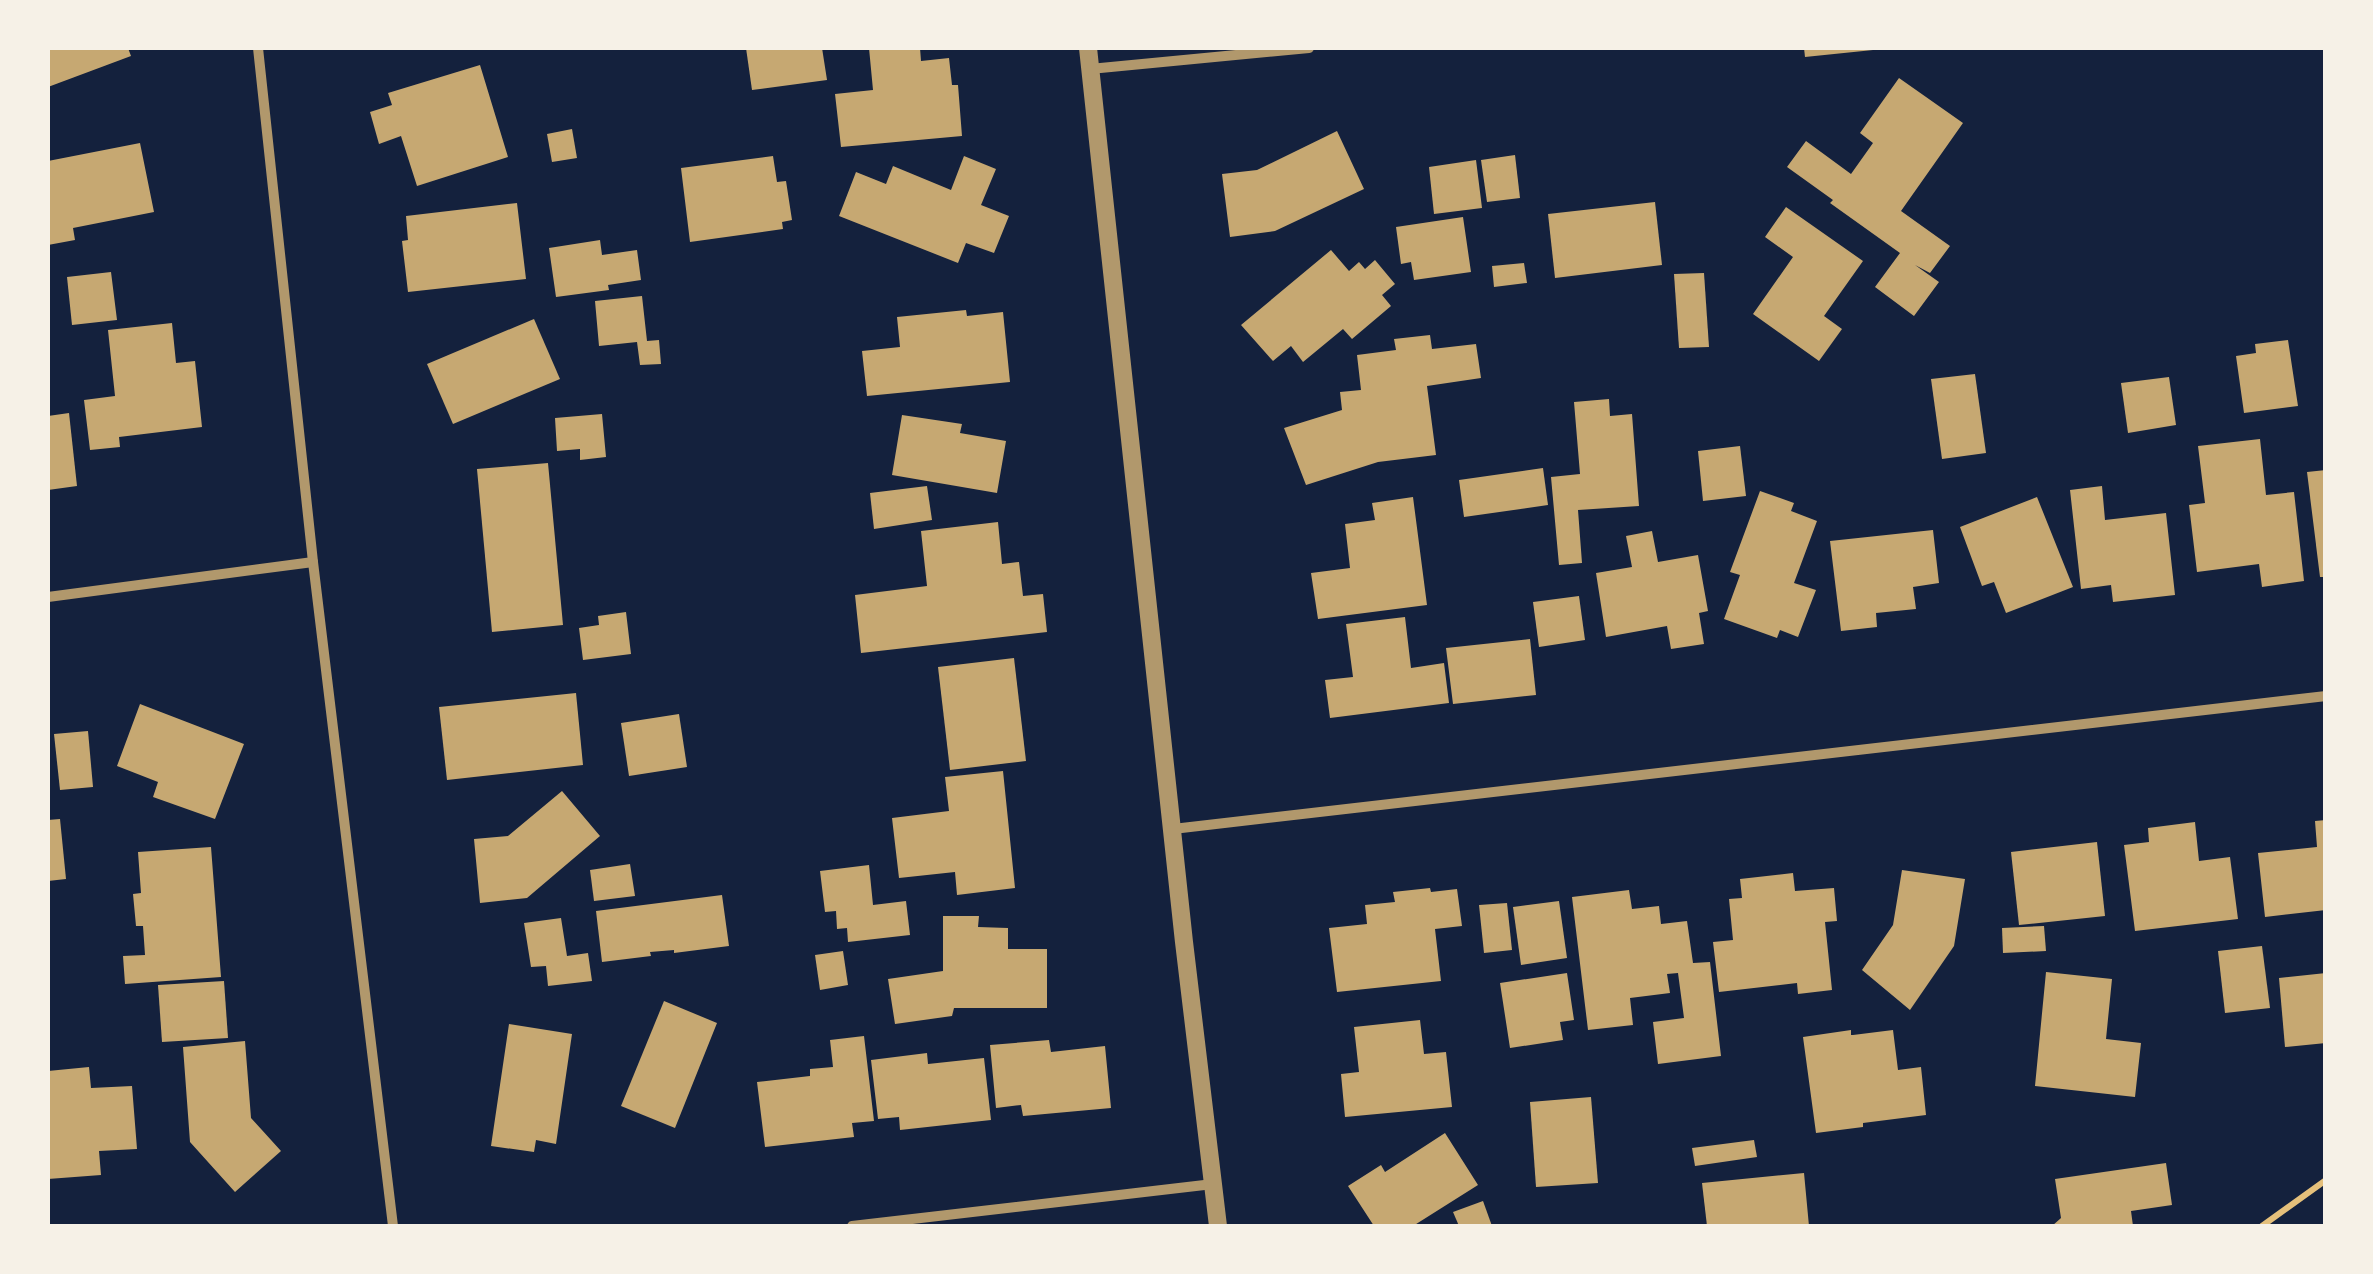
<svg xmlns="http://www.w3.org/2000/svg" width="2373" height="1274" font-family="Literata,serif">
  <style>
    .building { fill: #c6a872 }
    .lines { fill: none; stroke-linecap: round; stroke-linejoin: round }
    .path { stroke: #e5c07b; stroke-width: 6 }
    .minor { stroke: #b1986c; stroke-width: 10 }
    .tertiary { stroke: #b1986c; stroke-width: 18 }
  </style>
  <rect width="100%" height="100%" fill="#14213d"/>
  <!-- building -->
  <g class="building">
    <polygon points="48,48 128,48 131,56 48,87"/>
    <polygon points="746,48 822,48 827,80 752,90"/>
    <polygon points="869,48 920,48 921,61 949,58 952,85 958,85 962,136 841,147 835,94 873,90"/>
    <polygon points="1804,48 1873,48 1873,50 1805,57"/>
    <polygon points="480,65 508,157 417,186 401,136 379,144 370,112 392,105 388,93"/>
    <polygon points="1899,78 1963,123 1901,211 1950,246 1930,273 1915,265 1939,282 1914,316 1875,287 1900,253 1830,203 1833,200 1787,167 1806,141 1851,174 1873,143 1860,133"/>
    <polygon points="572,129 577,158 552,162 547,134"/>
    <polygon points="1337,131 1364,189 1275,231 1230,237 1222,174 1257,170"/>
    <polygon points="140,143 154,212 73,228 75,240 48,245 48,161"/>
    <polygon points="1515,155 1520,198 1487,202 1481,160"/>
    <polygon points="773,156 777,182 786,181 792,220 782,222 783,229 690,242 681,168"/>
    <polygon points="964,156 996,169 981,205 1009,216 994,253 966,243 958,263 839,216 856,172 886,184 893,166 951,190"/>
    <polygon points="1476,160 1482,208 1434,214 1429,167"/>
    <polygon points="1655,202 1662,265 1555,278 1548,214"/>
    <polygon points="517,203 526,279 408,292 402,241 408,240 406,216"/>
    <polygon points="1786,207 1863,261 1824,316 1842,329 1819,361 1753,314 1793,257 1765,237"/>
    <polygon points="1463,217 1471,272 1414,280 1411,262 1401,264 1396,227"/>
    <polygon points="600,240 602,255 637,250 641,280 608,285 609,290 556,297 549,248"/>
    <polygon points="1331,250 1349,271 1359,262 1365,269 1375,260 1395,284 1382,295 1391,306 1352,339 1343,329 1303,362 1291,346 1273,361 1241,325"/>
    <polygon points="1524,263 1527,283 1494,287 1492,266"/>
    <polygon points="111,272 117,320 72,325 67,277"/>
    <polygon points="1704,273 1709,347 1679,348 1674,274"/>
    <polygon points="642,296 647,341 659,340 661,364 640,365 637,342 599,346 595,301"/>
    <polygon points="966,310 967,316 1003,312 1010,382 867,396 862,351 900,347 897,317"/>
    <polygon points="534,319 560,379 453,424 427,364"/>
    <polygon points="172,323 176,363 195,361 202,427 119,437 120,447 90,450 84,400 115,396 108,330"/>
    <polygon points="1430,335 1432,349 1476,344 1481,378 1427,386 1436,455 1378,462 1306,485 1284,428 1342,410 1340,392 1361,390 1357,355 1396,350 1394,339"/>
    <polygon points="2288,340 2298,406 2244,413 2236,356 2256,353 2255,344"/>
    <polygon points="1975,374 1986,453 1942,459 1931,379"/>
    <polygon points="2169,377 2176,425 2128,433 2121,383"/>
    <polygon points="1609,399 1610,416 1632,414 1639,506 1578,510 1582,563 1559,565 1551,477 1580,474 1574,402"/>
    <polygon points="69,413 77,486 48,490 48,416"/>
    <polygon points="602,414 606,457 580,460 580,449 557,451 555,418"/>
    <polygon points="902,415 962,424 960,433 1006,441 997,493 892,475"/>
    <polygon points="2260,439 2266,495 2294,492 2304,581 2262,587 2259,564 2197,572 2189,505 2205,503 2198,446"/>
    <polygon points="1740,446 1746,496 1703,501 1698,451"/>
    <polygon points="548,463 563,625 492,632 477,469"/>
    <polygon points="1543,468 1548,505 1464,517 1459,480"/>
    <polygon points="2326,470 2326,577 2320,577 2307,472"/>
    <polygon points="927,486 932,520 874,529 870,493"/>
    <polygon points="2102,486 2105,520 2166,513 2175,595 2113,602 2111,585 2081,589 2070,490"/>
    <polygon points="1760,491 1794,503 1791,511 1817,521 1794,583 1816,590 1798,637 1780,630 1777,638 1724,619 1740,575 1730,572"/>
    <polygon points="1413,497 1427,605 1318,619 1311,573 1350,568 1345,524 1375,520 1372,503"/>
    <polygon points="2037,497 2073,587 2006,613 1994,582 1982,586 1960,527"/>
    <polygon points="998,522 1002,564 1019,562 1023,596 1043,594 1047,632 861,653 855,595 927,586 921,531"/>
    <polygon points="1933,530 1939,583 1913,587 1916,609 1876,613 1877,627 1841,631 1830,541"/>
    <polygon points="1652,531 1658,562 1698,555 1708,611 1699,613 1704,644 1671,649 1667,626 1606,637 1596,573 1632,567 1626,536"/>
    <polygon points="1579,596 1585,640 1539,647 1533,602"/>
    <polygon points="626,612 631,654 583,660 579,628 599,625 598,616"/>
    <polygon points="1405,617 1411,668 1444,663 1449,703 1330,718 1325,680 1353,677 1346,624"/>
    <polygon points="1530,639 1536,695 1453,704 1446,648"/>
    <polygon points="1014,658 1026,761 950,770 938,667"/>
    <polygon points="576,693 583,765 447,780 439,707"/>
    <polygon points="140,704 244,744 215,819 153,797 158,782 117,766"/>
    <polygon points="679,714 687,767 629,776 621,723"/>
    <polygon points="88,731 93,787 60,790 54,734"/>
    <polygon points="1003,771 1015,888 957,895 955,872 899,878 892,818 949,811 945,777"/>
    <polygon points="562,791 600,836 527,898 480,903 474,839 508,836"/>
    <polygon points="60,819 66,879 48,881 48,820"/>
    <polygon points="2326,820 2326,910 2265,917 2258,853 2317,847 2315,821"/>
    <polygon points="2195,822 2199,861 2230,857 2238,919 2135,931 2124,845 2149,842 2148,828"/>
    <polygon points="2097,842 2105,916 2019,925 2011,852"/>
    <polygon points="211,847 221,977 125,984 123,956 145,955 143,926 136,926 133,894 141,893 138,852"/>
    <polygon points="630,864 635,896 594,901 590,870"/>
    <polygon points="869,865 873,905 906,901 910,935 848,942 847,928 837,929 836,911 825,912 820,871"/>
    <polygon points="1902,870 1965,879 1954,946 1910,1010 1862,970 1893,925"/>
    <polygon points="1793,873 1795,891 1834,888 1837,921 1825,922 1832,990 1798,994 1797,983 1719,992 1713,942 1733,940 1729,899 1742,898 1740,879"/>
    <polygon points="1430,888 1431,892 1457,889 1462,926 1435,929 1441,981 1337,992 1329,928 1367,924 1365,905 1395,902 1393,892"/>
    <polygon points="1629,890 1632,909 1659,906 1661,924 1687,921 1693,963 1710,962 1721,1056 1658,1064 1653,1022 1684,1018 1678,973 1667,974 1670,993 1630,998 1633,1025 1588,1030 1572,897"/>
    <polygon points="722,895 729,946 674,953 674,950 650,952 651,956 602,962 596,911"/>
    <polygon points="1559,901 1567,958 1521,965 1513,907"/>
    <polygon points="1507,903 1512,950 1484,953 1479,905"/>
    <polygon points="943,916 979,916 978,927 1008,928 1008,949 1047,949 1047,1008 954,1008 952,1016 895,1024 888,979 943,971"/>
    <polygon points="561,918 567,956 588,953 592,981 548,986 546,966 531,967 524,923"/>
    <polygon points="2044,926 2046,951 2003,953 2002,928"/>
    <polygon points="2262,946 2270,1008 2225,1013 2218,951"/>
    <polygon points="843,951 848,985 820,990 815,955"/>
    <polygon points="2046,972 2112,979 2106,1039 2141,1043 2135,1097 2035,1086"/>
    <polygon points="1567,973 1574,1020 1560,1022 1563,1040 1510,1048 1500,983"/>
    <polygon points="2326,973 2326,1043 2285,1047 2279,978"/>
    <polygon points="224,981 228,1038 162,1042 158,985"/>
    <polygon points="664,1001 717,1023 675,1128 621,1106"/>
    <polygon points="1420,1020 1424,1054 1446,1052 1452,1107 1345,1117 1341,1074 1359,1072 1354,1027"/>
    <polygon points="509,1024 572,1034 556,1144 536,1140 534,1152 491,1146"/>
    <polygon points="1851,1030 1851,1035 1853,1035 1893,1030 1898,1070 1921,1067 1926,1115 1863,1123 1863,1127 1816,1133 1803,1037"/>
    <polygon points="864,1036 874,1121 852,1123 854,1137 765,1147 757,1082 810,1076 810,1069 833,1067 830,1040"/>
    <polygon points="1049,1040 1051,1052 1105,1046 1111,1108 1023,1116 1021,1105 996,1108 990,1045"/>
    <polygon points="245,1041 251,1118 281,1151 235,1192 190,1142 183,1047"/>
    <polygon points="927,1053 928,1064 984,1058 991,1120 900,1130 899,1117 878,1119 871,1060"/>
    <polygon points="89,1067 91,1088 132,1086 137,1149 99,1151 101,1175 48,1179 48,1071"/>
    <polygon points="1591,1097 1598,1183 1536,1187 1530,1102"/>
    <polygon points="1445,1133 1478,1185 1413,1226 1374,1226 1348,1186 1381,1165 1385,1172"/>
    <polygon points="1754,1140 1757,1157 1695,1166 1692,1148"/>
    <polygon points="2166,1163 2172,1205 2131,1211 2133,1226 2052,1226 2061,1218 2055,1179"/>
    <polygon points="1804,1173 1809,1226 1707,1226 1702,1183"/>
    <polygon points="1483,1201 1492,1226 1459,1226 1453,1212"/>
  </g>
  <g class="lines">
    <!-- path -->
    <polyline class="path" points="2262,1226 2326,1180"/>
    <!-- minor -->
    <g class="minor">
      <polyline points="258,48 313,562 393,1226"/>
      <polyline points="1090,69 1309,48"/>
      <polyline points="48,597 313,562"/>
      <polyline points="1173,829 2326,696"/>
      <polyline points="852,1226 1213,1184"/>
    </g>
    <!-- tertiary -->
    <polyline class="tertiary" points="1088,48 1184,942 1218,1226"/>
  </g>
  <!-- border -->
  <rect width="2373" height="1274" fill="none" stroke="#f6f1e7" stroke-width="100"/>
</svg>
